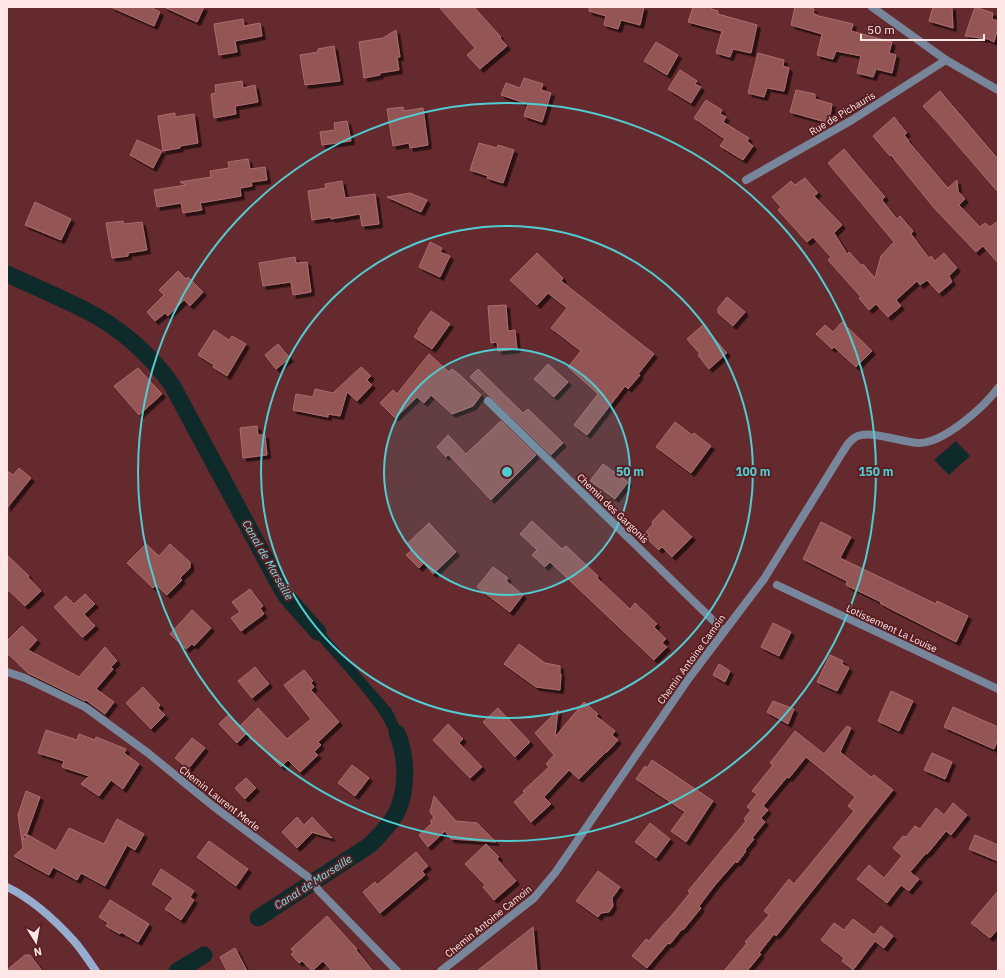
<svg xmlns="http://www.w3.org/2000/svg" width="1005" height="978" font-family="'IBM Plex Sans',sans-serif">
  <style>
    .water { fill: #0f2a2b }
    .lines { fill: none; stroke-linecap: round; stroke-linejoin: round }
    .canal { stroke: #0f2a2b; stroke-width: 17 }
    .building { fill: #945455; stroke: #af6c6d; filter: url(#shadow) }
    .street { stroke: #78869c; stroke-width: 8 }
    .secondary { stroke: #96add0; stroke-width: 8 }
    .ring { fill: none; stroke: #51ccd2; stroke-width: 2 }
    .labels { text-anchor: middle; stroke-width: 4; stroke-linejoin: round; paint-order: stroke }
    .street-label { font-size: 10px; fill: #ffe7e7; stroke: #591f23 }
    .water-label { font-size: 11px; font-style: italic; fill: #6ce9ef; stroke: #591f23 }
    .centre { fill: #51ccd2; stroke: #591f23; stroke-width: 2 }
    .ring-label { font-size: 12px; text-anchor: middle; font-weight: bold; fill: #51ccd2; stroke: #591f23; stroke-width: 4; stroke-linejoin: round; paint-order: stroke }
  </style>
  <defs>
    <filter id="shadow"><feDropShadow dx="3.5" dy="3.5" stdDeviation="0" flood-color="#0009"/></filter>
  </defs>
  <rect width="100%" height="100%" fill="#652a2d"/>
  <!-- water -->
  <g class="water">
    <polygon points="956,441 970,456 949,475 934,460"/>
    <path d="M307,612l85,98 15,32 1,11 -11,2c-7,-34 -28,-56 -50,-82 -16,-18 -32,-37 -48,-55z"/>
  </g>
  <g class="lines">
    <!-- canal -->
    <g class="canal">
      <path d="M7,274c26,12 52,23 78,36 34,17 65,44 87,75l108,201 6,10 32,36"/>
      <path d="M258,918l112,-73c9,-9 19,-19 26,-31 12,-24 11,-57 1,-81"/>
      <polyline points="177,971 204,955"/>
    </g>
  </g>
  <!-- building -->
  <g class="building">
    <polygon points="111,7 150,7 160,12 154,26"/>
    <polygon points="164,7 204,7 197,22"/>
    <polygon points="439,7 474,7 501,37 500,38 507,46 480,69 467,55 475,48"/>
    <polygon points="589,7 644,7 640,25 621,20 618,29 604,25 606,16 589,11"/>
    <polygon points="693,7 712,7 711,9 718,11 718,14 757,25 751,53 733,49 730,57 716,53 722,31 688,22"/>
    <polygon points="795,7 806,7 814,9 813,13 819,16 853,24 851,31 892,42 889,53 896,55 892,73 876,69 873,77 857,73 861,56 836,51 833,59 817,55 822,34 791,25"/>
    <polygon points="933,7 952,7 953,28 929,21"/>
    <polygon points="975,7 993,13 992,19 998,21 998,27 994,42 988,39 965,36"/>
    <polygon points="243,19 244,26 260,23 262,36 235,41 237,52 219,55 214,24"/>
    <polygon points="396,30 400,57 397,57 399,70 380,73 380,75 364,78 359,42 383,38"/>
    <polygon points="656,42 678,55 667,75 644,61"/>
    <polygon points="334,46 340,81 305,85 300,55 318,52 318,49"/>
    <polygon points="758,53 784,60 783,66 789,68 784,91 767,88 764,97 748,93"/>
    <polygon points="680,70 697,81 695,84 701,87 691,103 668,89"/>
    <polygon points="524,78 543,84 541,90 551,93 542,122 524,116 528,104 501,95 506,83 520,88"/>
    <polygon points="242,81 243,88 255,85 258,102 235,106 236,114 214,118 211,94 216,93 215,85"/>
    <polygon points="796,90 815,94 815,99 832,104 829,123 790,112"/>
    <polygon points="940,91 998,159 998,192 941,126 923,106"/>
    <polygon points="706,100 722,110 720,114 726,117 723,122 749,138 747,141 753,146 743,160 720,146 725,139 694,118"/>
    <polygon points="403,107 404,111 423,108 428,145 410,148 409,143 393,146 387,109"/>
    <polygon points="175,113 175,117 194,114 198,143 180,146 180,148 163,151 158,116"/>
    <polygon points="894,117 907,133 904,135 909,141 908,141 948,188 957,180 958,191 965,199 959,205 980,227 985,223 990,227 998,221 998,263 983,246 976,252 935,209 891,155 890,156 873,136"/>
    <polygon points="347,121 351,141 322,145 320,132 335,130 334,123"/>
    <polygon points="137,140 162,151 153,168 130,155"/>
    <polygon points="479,143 497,148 498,145 514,150 503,183 487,178 488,176 470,170"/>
    <polygon points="844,149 885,197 882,200 897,219 900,216 913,231 911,234 929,258 931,256 935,261 944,253 957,268 949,276 952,282 939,293 927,280 920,285 917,281 896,300 901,306 888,317 876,304 869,310 859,298 861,297 828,260 831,257 813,237 807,242 778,210 781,207 772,197 791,181 795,185 805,178 818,193 814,196 842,225 834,233 847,254 849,252 862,266 863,264 875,278 881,256 894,242 828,163"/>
    <polygon points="248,159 250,169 265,167 267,180 251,182 252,186 240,188 241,196 200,203 202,210 183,213 181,203 157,207 154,190 186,185 180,182 211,177 210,171 229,168 228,162"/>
    <polygon points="342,181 345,198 375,194 379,224 362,226 360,214 331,219 331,217 312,220 308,191 326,188 325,184"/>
    <polygon points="410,193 427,200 421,212 387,197"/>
    <polygon points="35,202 71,219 61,240 25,225"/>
    <polygon points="123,221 124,224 142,222 147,250 128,253 128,256 112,258 106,223"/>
    <polygon points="430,242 442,248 440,252 450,256 440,277 419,267"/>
    <polygon points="537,253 563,278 561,281 654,354 638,374 640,375 628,389 625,386 587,435 574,425 598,394 568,367 581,351 551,328 567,308 548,293 537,305 510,280"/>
    <polygon points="295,257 296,263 307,262 311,292 293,295 291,282 263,286 259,263"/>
    <polygon points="178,271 186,279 188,277 203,292 190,306 184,300 168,316 165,313 155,321 147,312 164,295 159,290"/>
    <polygon points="727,297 745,312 733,326 718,313 718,308"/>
    <polygon points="506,305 508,331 515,330 517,349 498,351 497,342 491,343 488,306"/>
    <polygon points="431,311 450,324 432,349 414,337 419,330 418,329"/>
    <polygon points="842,322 872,351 856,367 834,347 832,349 816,334 825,325 833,332"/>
    <polygon points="703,325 727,353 709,369 698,355 700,354 687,339"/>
    <polygon points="214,330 229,340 232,336 246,344 227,376 213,367 214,365 198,355"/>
    <polygon points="278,344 290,358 276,369 265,355"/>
    <polygon points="429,354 449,372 452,369 460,375 481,395 473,406 452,414 431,395 424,403 417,397 395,418 380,403 393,390 397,394"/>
    <polygon points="548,364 568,382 554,397 534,379"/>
    <polygon points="361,367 371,376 367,380 372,385 357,401 347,392 340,416 328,414 328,417 293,410 296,394 313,397 315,389 333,393"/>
    <polygon points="138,368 162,394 139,415 114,386"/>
    <polygon points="478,369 523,413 528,409 563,443 551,455 470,377"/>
    <polygon points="501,421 536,455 491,500 448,454 446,457 437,447 448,435 466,454"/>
    <polygon points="675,422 692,435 694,433 711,446 691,473 656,447"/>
    <polygon points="257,426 258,435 265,435 267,455 243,458 240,428"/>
    <polygon points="603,464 628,482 615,499 590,481"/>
    <polygon points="19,468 31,478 7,508 7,471 13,475"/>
    <polygon points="663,510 692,537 672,557 662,547 659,550 646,538 649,535 646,532 653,524 652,522"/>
    <polygon points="532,521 562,549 566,546 598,576 597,578 630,609 635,603 657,624 654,627 666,639 662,643 667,647 654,660 550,562 545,567 532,555 537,550 520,534"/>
    <polygon points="821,522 851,537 840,558 936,604 937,601 968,616 956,642 889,608 880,603 881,602 846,585 847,581 803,559"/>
    <polygon points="429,523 456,552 433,574 424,563 419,568 406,555 412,550 407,544"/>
    <polygon points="146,544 159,556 170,544 190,562 190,568 180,578 182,580 167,595 156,585 153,588 127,563"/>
    <polygon points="7,555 29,576 28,577 41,591 25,606 7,589"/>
    <polygon points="493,567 508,578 506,581 523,595 510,612 477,587"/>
    <polygon points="250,589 263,606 260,608 264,614 241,631 231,618 240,612 232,602"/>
    <polygon points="85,594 95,604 84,614 95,626 83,637 82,637 54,607 66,596 74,604"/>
    <polygon points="192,610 211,628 194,646 192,644 186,649 170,634"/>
    <polygon points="773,623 791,632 779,656 761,647"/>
    <polygon points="22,626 37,640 28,650 79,677 105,647 117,661 111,667 113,669 96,689 114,702 105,714 86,700 85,701 28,673 7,653 7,641"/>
    <polygon points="519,644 545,663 560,666 560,674 561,674 560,690 536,687 504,664"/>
    <polygon points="830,655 843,661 842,664 849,668 837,691 817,682"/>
    <polygon points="719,664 730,671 725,682 713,675"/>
    <polygon points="255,667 269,684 252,698 238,681"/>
    <polygon points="304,670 313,681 311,683 314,687 311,690 339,722 318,742 321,745 314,752 318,755 300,772 288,760 281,767 240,726 258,708 287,739 311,719 284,685"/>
    <polygon points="143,687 160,705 158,708 165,715 151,729 126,703"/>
    <polygon points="891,691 913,701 899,731 878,721"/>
    <polygon points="773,701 794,709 788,724 767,712"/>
    <polygon points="584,702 598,714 596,716 615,731 612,735 618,740 607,752 606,752 579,779 569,770 544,797 551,804 531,822 514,802 525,792 523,791 549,767 546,764 554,755 535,733 558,710 555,737"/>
    <polygon points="953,707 998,727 998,739 994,749 944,727"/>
    <polygon points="498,708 530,742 515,757 483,722"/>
    <polygon points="228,715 247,733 237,743 219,724"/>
    <polygon points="448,724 463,739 459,743 482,767 470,778 433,740"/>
    <polygon points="847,726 851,728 840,752 871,777 874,775 893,790 776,936 774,934 759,953 761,954 747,971 724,971 747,943 745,942 769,915 764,911 789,879 794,884 854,811 848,806 855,797 806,757 789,778 787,777 763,806 768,810 761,818 765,822 752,838 754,839 745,850 746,851 737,863 736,861 715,885 699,906 701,908 683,930 682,929 670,944 668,943 647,968 632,956 646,939 649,941 665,922 666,922 690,893 688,891 746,821 744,819 751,810 747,807 757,794 752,791 773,765 770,763 795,731 824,754"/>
    <polygon points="46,730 77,740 79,734 95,740 96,737 126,749 124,753 139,764 123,789 111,780 99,796 81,784 89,776 62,767 64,761 38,753"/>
    <polygon points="192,738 205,748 188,769 175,758"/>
    <polygon points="932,753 952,762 945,779 924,770"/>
    <polygon points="652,760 713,801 686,842 671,831 685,812 636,779 645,766 647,768"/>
    <polygon points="352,765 369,778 355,796 338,783"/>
    <polygon points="246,778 256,788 245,799 235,788"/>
    <polygon points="26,791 40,797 26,836 25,834 22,841 18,815"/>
    <polygon points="434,796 456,821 477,823 496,842 451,839 445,831 428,847 419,835 432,823 430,821 434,818 430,812"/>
    <polygon points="953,803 967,815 951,835 946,831 927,854 926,853 910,872 919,879 909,891 901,885 887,903 857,879 869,865 884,878 902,856 893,848 903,836 906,837 915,826 920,829 936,808 944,815"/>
    <polygon points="297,817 304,825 312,817 332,838 311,832 312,833 297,848 282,832"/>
    <polygon points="117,819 144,834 135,850 127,845 105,886 81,873 77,880 53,867 49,875 14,856 23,848 22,841 28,835 56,851 69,828 104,844"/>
    <polygon points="650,823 670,839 656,858 635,842"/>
    <polygon points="975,835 998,845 998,861 969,849"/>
    <polygon points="209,841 248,869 236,886 197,857"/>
    <polygon points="486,844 499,857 497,859 516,881 494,900 483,887 485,885 465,864"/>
    <polygon points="416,852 428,866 422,871 425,875 380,913 363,892 375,882 377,885"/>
    <polygon points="161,869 194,891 190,897 194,900 181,920 165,909 173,898 152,884"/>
    <polygon points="598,871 620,887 612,898 613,906 609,912 601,913 598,917 576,901"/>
    <polygon points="998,891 998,929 990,938 971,923"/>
    <polygon points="110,900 149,924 138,942 121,932 120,934 106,926 108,923 99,917"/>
    <polygon points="327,916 357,949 356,950 373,971 332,971 323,961 312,971 302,961 299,963 291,954 294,952 291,949"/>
    <polygon points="853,919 874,935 881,926 893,936 884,948 875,941 853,970 842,961 844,958 821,940 834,923 844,930"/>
    <polygon points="533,927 537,971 477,971"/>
    <polygon points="235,948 247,971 227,971 220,957"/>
    <polygon points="25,955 30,955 42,971 7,971 7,970"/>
  </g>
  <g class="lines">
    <!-- street -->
    <g class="street">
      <polyline points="872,7 946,60 998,90"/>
      <polyline points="746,180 852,120 946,60"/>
      <polyline points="488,401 724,631"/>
      <polyline points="777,585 998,689"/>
      <polyline points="7,672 25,678 85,707 148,753 213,806 308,877 320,892 397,971"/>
      <path d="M441,971l93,-73 21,-25 134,-195 75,-99 78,-126c3,-4 6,-11 11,-14 12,-12 49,4 66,4 25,0 65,-36 79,-55"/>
    </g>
    <!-- secondary -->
    <path class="secondary" d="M7,887c25,12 48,33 67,54 8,9 15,20 22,30"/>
  </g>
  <!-- distance rings -->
  <circle cx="507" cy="472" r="123" fill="#51ccd2" fill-opacity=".12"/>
  <g class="ring">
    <circle cx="507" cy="472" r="123"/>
    <circle cx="507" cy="472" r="246"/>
    <circle cx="507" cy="472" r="369"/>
  </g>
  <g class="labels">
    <!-- street labels -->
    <g class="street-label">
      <text transform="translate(842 113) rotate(-31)" y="4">Rue de Pichauris</text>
      <text transform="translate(613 508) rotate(44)" y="4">Chemin des Gargonis</text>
      <text transform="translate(892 628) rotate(25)" y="4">Lotissement La Louise</text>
      <text transform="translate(691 659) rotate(-54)" y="4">Chemin Antoine Camoin</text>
      <text transform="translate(220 798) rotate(38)" y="4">Chemin Laurent Merle</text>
      <text transform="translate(488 921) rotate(-39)" y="4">Chemin Antoine Camoin</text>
    </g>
    <!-- water labels -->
    <g class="water-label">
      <text transform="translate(268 560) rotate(60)" y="4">Canal de Marseille</text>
      <text transform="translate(313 882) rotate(-33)" y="4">Canal de Marseille</text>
    </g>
  </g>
  <circle cx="507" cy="472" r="6" class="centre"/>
  <g class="ring-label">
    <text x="630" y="476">50 m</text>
    <text x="753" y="476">100 m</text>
    <text x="876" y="476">150 m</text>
  </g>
  <!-- border -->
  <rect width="1005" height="978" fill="none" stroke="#ffe7e7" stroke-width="16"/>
  <!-- north arrow -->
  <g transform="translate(36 942) rotate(169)" stroke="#591f23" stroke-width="3" paint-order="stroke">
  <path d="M0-3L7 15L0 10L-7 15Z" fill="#ffe7e7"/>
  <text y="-6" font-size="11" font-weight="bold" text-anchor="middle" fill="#ffe7e7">N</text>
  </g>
  <!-- scale -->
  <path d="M861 34v6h123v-6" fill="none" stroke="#ffe7e7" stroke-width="2"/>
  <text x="867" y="34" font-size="12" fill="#ffe7e7" stroke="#591f23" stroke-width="3" paint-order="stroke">50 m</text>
</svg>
